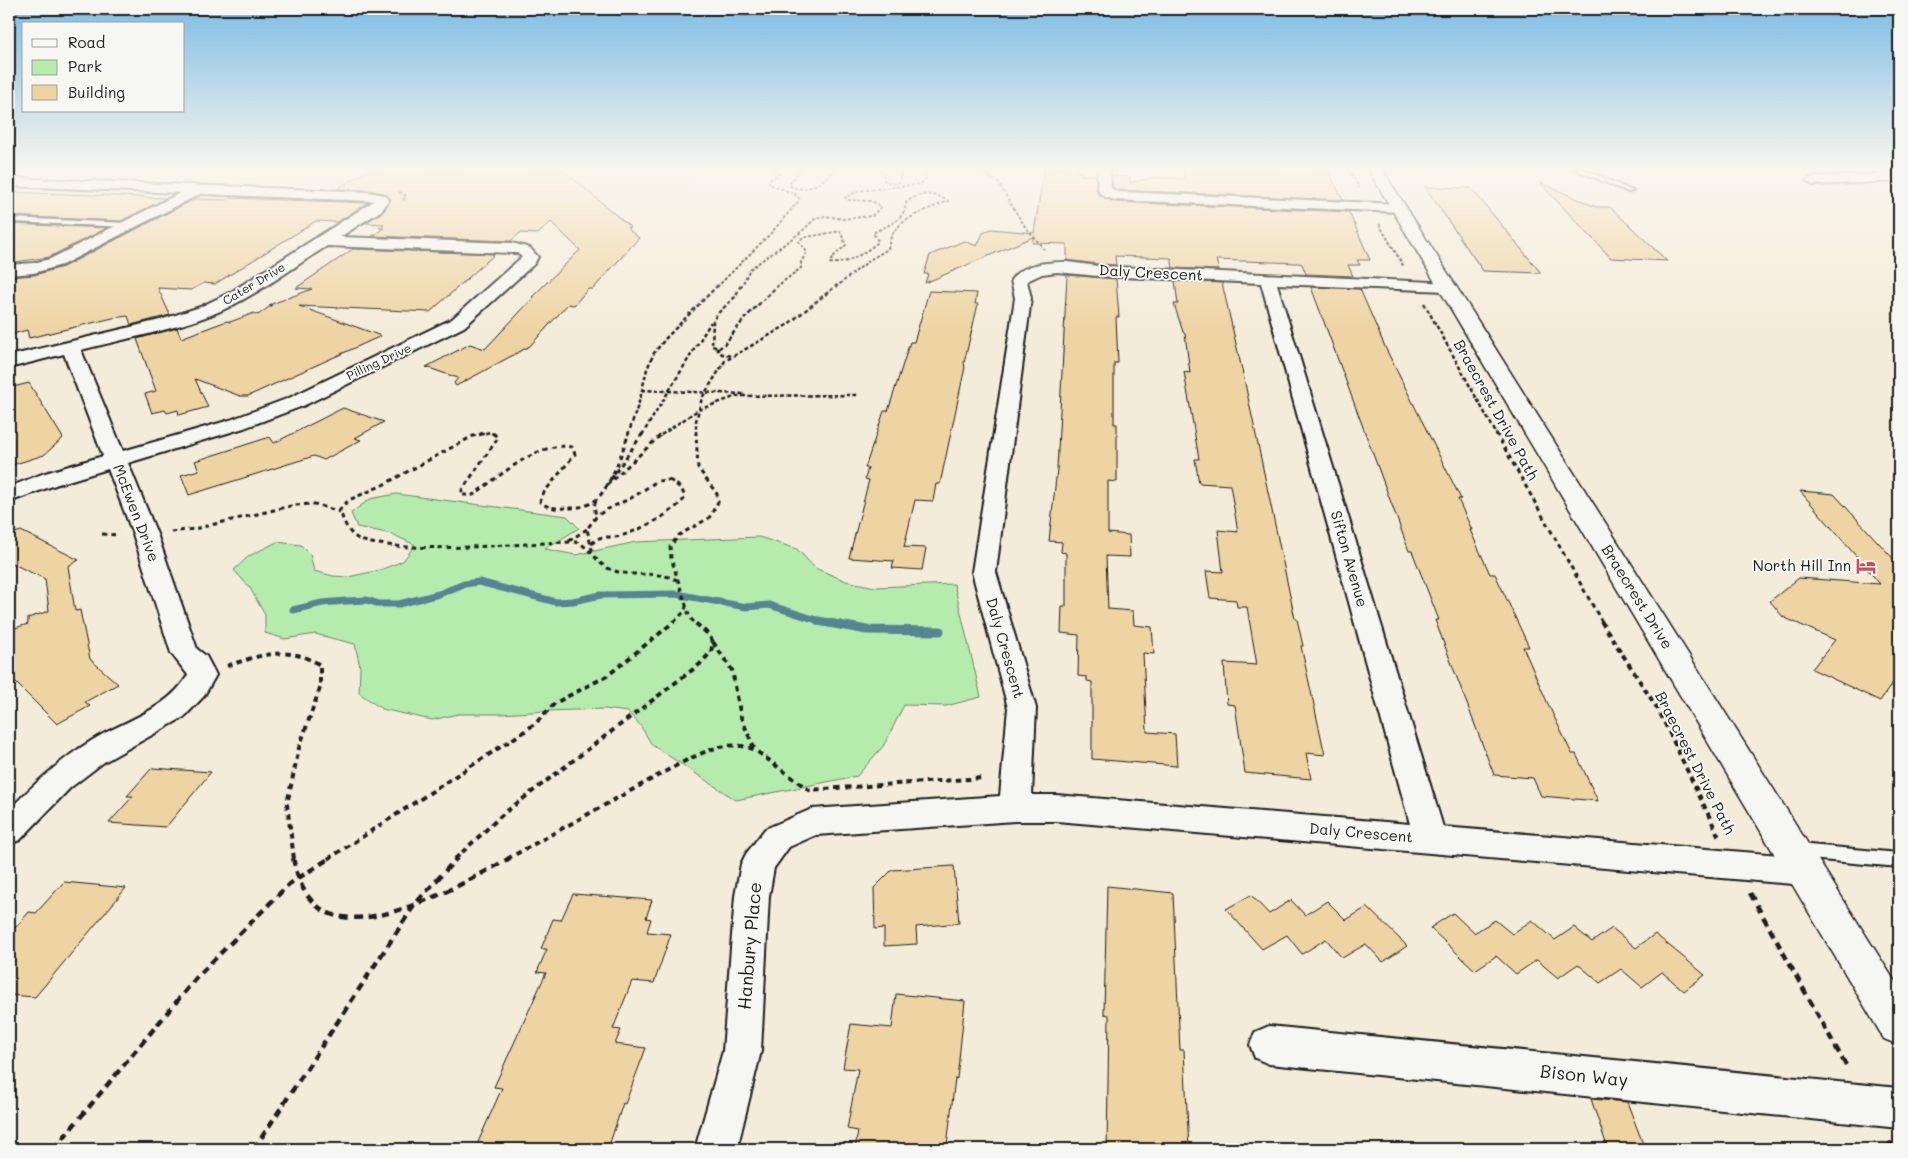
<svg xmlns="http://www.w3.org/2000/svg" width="1908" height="1158" font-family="Mali,sans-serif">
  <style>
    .built { fill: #f2e5ca }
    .green { fill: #b5ecae; stroke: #688465 }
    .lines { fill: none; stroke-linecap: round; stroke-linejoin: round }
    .stream-far1 { stroke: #578492; stroke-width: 7 }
    .stream { stroke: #578492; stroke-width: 9 }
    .building { fill: #eed4a3; stroke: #1c1c1c }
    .lane-casing { stroke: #1c1c1c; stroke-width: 4 }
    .street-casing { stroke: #1c1c1c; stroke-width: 4 }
    .secondary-casing { stroke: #1c1c1c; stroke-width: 3 }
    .path-far4 { stroke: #1c1c1c; stroke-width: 2; stroke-dasharray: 3 2; stroke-linecap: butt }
    .path-far3 { stroke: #1c1c1c; stroke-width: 2.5; stroke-dasharray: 4 2.5; stroke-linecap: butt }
    .path-far2 { stroke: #1c1c1c; stroke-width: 3; stroke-dasharray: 4.5 4; stroke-linecap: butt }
    .path-far1 { stroke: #1c1c1c; stroke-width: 4; stroke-dasharray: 5.5 4.5; stroke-linecap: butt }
    .path { stroke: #1c1c1c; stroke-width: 4.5; stroke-dasharray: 8 5.5; stroke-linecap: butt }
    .lane { fill: #f6f6f2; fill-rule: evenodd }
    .street { fill: #f6f6f2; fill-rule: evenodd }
    .secondary { fill: #f6f6f2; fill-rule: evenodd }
    .labels { text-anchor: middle; stroke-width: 4; stroke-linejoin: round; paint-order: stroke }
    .far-street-label { font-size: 12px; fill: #1c1c1c; stroke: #f6f6f2 }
    .street-label { font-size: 15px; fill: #1c1c1c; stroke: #f6f6f2 }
    .poi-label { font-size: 15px; fill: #1c1c1c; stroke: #f6f6f2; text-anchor: end }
    .near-street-label { font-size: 18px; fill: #1c1c1c; stroke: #f6f6f2 }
  </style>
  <rect width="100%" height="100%" fill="#f4ecda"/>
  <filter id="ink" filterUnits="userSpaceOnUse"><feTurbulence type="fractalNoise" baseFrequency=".02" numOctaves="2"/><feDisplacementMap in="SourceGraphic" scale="10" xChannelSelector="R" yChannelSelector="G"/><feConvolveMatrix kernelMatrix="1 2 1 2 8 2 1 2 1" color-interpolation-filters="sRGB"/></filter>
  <g filter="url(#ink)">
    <!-- built -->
    <polygon class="built" points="9,169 704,169 677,198 9,172"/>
    <!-- green -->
    <polygon class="green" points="396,494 567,516 579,528 545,549 576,555 636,542 759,537 797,549 815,568 846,581 875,587 954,584 981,697 946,706 904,705 884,745 857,776 736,800 652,745 640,725 628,712 605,709 548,711 501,714 458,714 432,720 382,709 359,693 360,667 355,644 315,634 285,639 265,633 265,615 250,588 234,570 249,556 277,542 301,545 310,554 314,571 333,576 348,577 380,570 403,561 415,545 392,534 357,527 351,513 370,499"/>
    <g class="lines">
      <!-- stream-far1 -->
      <polyline class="stream-far1" points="293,610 322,603 346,601 367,600 379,604 399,604 439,594 464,584 479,582 556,602 573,601 601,595 676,594 746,607 769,605 823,622"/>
      <!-- stream -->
      <polyline class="stream" points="818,621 867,630 940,631"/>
    </g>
    <!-- building -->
    <g class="building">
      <polygon points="370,169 562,169 630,227 627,228 639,238 593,289 588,289 574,305 568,304 530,346 456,386 454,383 458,378 426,367 470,344 485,349 534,297 532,297 580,250 551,222 538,234 520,233 511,241 372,236 384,228 379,228 384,224 365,223 384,211 390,199 385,193 368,190 337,189"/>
      <polygon points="1044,169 1076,169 1075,172 1082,172 1081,175 1096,175 1096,186 1098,194 1115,202 1349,212 1370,260 1357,260 1360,265 1348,265 1353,276 1306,274 1302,264 1298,263 1216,260 1219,270 1173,268 1171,258 1115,256 1116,265 1098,264 1067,260 1067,244 1032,243 1033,237 925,283 928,274 924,274 930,255 964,241 977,246 983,233 991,229 1034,233"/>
      <polygon points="1184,169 1327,169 1343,200 1119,190 1113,187 1112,176 1130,177 1130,183 1154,177 1184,179"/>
      <polygon points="1539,182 1596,207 1610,207 1667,261 1611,258"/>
      <polygon points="1425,187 1471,188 1541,273 1483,271"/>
      <polygon points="9,192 121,196 167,198 121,221 9,216"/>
      <polygon points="230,198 368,203 337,222 316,221 215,284 204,283 191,290 158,288 170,315 131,325 128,316 113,318 29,338 27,330 13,334 9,315 9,277 34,275 63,267 195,199 227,200"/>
      <polygon points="9,224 107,228 49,257 9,263"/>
      <polygon points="353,249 495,254 430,312 299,306 381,336 248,396 240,396 195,379 208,407 179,415 178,410 167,413 165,410 152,413 145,394 156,391 137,339 177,328 181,338 227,321 230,322 254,313 258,315 272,305 269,305 312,289 296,288"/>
      <polygon points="1067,275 1116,279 1119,317 1116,317 1118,363 1114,363 1114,424 1117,424 1117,482 1108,481 1108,533 1129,535 1130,557 1106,556 1108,609 1133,611 1134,625 1152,627 1154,654 1143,653 1147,732 1175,734 1177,766 1092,759 1092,682 1087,681 1087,677 1078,676 1079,635 1061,633 1062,606 1066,606 1066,553 1061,552 1062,542 1049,541 1057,469"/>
      <polygon points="1175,281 1222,283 1243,374 1295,619 1297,619 1303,646 1301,646 1325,755 1306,753 1311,779 1245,773 1235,705 1227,704 1224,663 1257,665 1247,607 1237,607 1236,600 1210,598 1206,571 1223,572 1218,530 1238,532 1230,485 1199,483 1195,459 1199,459 1184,372 1190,373 1185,334 1183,332 1174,304 1178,304"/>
      <polygon points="1311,287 1360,289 1386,349 1461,499 1458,499 1472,530 1470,530 1490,574 1495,574 1529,647 1523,647 1548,704 1572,754 1576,754 1598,801 1541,796 1533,778 1494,775 1435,620 1439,620 1412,551 1409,551"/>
      <polygon points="929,291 977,293 975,304 978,304 964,363 965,367 940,484 936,484 933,501 915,500 904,547 926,548 922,570 892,568 894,561 849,558 869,480 865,479 868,468 865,468 884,411 888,411 910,342 914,342"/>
      <polygon points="29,383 63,438 44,455 9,466 9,388"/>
      <polygon points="343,408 384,422 355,438 361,440 324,460 314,456 189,495 181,475 199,470 195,461 270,437 274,443"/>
      <polygon points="1800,491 1834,494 1899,565 1899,674 1880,701 1812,669 1835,640 1783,617 1770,601 1799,578 1880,584"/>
      <polygon points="21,531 79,560 68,566 75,611 80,610 90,659 118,684 85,702 90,706 57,724 9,676 9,648 14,646 12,629 28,624 28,618 49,611 45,579 9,562 9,535"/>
      <polygon points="152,768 211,772 166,827 109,823 133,796 127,796"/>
      <polygon points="954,866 959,923 916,927 917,944 884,946 884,928 875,929 874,888 892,870"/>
      <polygon points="64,882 126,888 35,997 9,995 9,935 29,912 36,913"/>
      <polygon points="1107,886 1173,893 1180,1050 1184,1050 1189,1149 1107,1149 1109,1015 1104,1014"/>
      <polygon points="573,894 652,900 646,918 651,919 647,932 671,934 654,983 632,981 613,1029 621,1030 615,1044 646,1048 625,1104 623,1103 608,1149 475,1149 502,1088 494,1087 546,973 537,972 547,949 541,949 553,919 561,920"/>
      <polygon points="1251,895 1269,914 1291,900 1305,915 1327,901 1346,920 1367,907 1407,946 1383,962 1366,944 1342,958 1326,939 1302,954 1287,935 1262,949 1226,909"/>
      <polygon points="1453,913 1474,933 1495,920 1512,934 1532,920 1555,940 1574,927 1592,942 1612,928 1636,948 1655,934 1705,975 1684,991 1662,972 1642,987 1621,969 1600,983 1578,964 1558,978 1537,960 1516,974 1496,956 1475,970 1430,928"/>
      <polygon points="896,994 965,1001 957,1079 955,1078 947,1146 941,1146 941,1149 855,1149 858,1131 847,1129 858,1069 843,1068 851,1024 892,1028"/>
      <polygon points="1591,1099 1627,1102 1645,1149 1608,1149"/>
    </g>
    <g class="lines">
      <defs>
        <g id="lane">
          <polygon points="1574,169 1583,169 1633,191 1628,192"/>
          <polygon points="9,218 128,223 132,225 128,227 9,222"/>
          <polygon points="1798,844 1899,853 1899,867 1798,858 1792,856 1790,851 1792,846"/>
        </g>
        <g id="street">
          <path d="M1098,169h12l1,19 7,4 281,12 5,1 2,3 -2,3 -5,1 -284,-12c-21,-5 -18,-13 -17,-31z"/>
          <polygon points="1899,173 1899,181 1813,185 1806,181 1813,177"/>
          <path d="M9,178l359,14 17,3 4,5 -7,10 -42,27 172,6 18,5 8,9 -4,7 -70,63 -161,79 -59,22 -116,35 29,71 40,115 9,7 10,19 -12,21 -20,21 -80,45 -34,26 -50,52 -11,4v-34c25,-26 51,-50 82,-69 33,-21 76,-30 97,-66l-17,-22 -38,-119 -25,-65 -50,15 -49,18v-15l33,-13 61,-18 -39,-102 -55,14v-12l151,-36 40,-13 31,-15 143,-91 -174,-7 -138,71 -28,8 -25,2v-10l24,-2 17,-4 130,-66 -171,-7zM327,246l185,7h5l5,4 -70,62 -163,79 -59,22 -107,31 -42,-101c43,-11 88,-19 130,-35 41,-16 79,-46 116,-69z"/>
          <path d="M1067,262l31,4 354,17 2,3 -2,3 -6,2 -169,-7 166,543 362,30 12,4 5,10 -5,10 -12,4 -749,-64h-41l-199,14 -27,12 -15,21 -5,28 -8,155 -24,98h-42l28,-98 12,-155 6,-32 5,-10 19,-25 47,-20 188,-13 8,-88 -36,-136 43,-274 -4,-18c11,-17 38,-18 56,-18zM1057,272l41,4 163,7 149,541 -354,-29h-24l4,-87 -40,-136 35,-274 -4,-17 15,-7z"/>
          <polygon points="1269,1026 1899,1088 1899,1128 1269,1064 1255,1058 1250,1045 1255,1032"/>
        </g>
        <polygon id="secondary" points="1368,169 1382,169 1899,988 1899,1045 1884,1039"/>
      </defs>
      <!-- lane casing -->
      <use href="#lane" class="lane-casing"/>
      <!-- street casing -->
      <use href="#street" class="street-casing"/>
      <!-- secondary casing -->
      <use href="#secondary" class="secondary-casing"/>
      <!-- path-far4 -->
      <g class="path-far4">
        <path d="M800,169l-11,16c18,11 34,-5 48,-16"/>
        <polyline points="882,169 885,181 894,184 899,182 902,169"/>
        <polyline points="967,169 992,179"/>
        <polyline points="982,169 998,183 1024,225 1044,249"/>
        <polyline points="1349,169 1359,188"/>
        <polyline points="399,192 406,196 403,201"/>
        <polyline points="1379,224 1404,267"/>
        <polyline points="717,287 772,232 798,202 799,198 795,194 769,184 769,180 779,174 774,169"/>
        <polyline points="741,287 750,269 801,232 816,218 826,216 843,219 872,216 881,207 872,201 847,200 845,197 859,191 921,184 926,178 923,169"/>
        <path d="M776,287l25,-19v-6l6,-10 -8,-10 3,-4 38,-7 6,14 -13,12 -3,6c17,2 34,-10 47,-20l1,-2 -5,-8c14,-8 32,-12 33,-30 12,-11 28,-11 42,-2 -18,8 -44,15 -55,32 -3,5 -4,11 -5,16l-17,10 -35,28"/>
      </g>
      <!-- path-far3 -->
      <g class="path-far3">
        <polyline points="741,285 735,297 717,314 713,321 712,346 719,348 724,345 745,318 778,285"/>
        <polyline points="1424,303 1497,435"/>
        <polyline points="716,348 722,354 731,356"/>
        <polyline points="642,390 744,394"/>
        <polyline points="479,435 490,432 495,435"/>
        <polyline points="628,435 640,399 647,369 654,353 666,338 718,285"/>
        <polyline points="642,435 711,322"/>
        <polyline points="661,435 698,410 737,396 859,395"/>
        <polyline points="696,435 696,421 702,398 725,361 787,325 837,285"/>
      </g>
      <!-- path-far2 -->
      <g class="path-far2">
        <path d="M484,433l-11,3 -92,50 -32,14 -9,9c2,10 8,24 17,29 10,6 26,6 38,8 60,5 121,-3 181,-4 16,5 20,23 36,28 21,8 44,0 65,10"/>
        <path d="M493,433l5,5 -36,52v5h11c26,-18 66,-55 99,-48l3,7 -33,41 -2,7c8,6 17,7 26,6 9,0 19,-1 27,-6 16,-10 29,-50 36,-69"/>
        <polyline points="1496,433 1602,622"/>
        <polyline points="611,479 643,433"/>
        <path d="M669,480c8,4 14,9 16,18 -13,16 -43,31 -64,38 -11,3 -21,-3 -29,8v6l-5,-21 9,-12 8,-6 31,-15 22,-15z"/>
        <polyline points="607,485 663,433"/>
        <polyline points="596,501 594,506 596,516"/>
        <polyline points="171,532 194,529 295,505 315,504 340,512"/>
        <polyline points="102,534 119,535"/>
        <polyline points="569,541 587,529"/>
        <polyline points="674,622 684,612 686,607"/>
        <polyline points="694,622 690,618 671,558 670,547 679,535 709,518 718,502 717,494 698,468 696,433"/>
      </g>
      <!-- path-far1 -->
      <g class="path-far1">
        <polyline points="1601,621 1659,711 1719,837"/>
        <polyline points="713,642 732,670 741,717 754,748"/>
        <path d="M227,666c32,-11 63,-21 93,-1v23l-21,60 -12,56 7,55"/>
        <polyline points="328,859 525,731 537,722 555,703 607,676 675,621"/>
        <polyline points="455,859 503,814 700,664 711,652 713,642 708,634 693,621"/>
        <path d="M507,859l172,-95c25,-12 49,-26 76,-14l54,40 174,-12"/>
      </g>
      <!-- path -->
      <g class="path">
        <path d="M293,858c4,17 9,35 23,47 43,40 152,-24 194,-47"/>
        <polyline points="1750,893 1848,1069"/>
        <polyline points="1889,1142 1894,1149"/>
        <polyline points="54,1149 197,977 289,884 330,858"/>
        <polyline points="254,1149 415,904 457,858"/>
      </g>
      <!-- lane -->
      <use href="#lane" class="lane"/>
      <!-- street -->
      <use href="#street" class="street"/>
      <!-- secondary -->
      <use href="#secondary" class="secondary"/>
    </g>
  </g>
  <!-- sky -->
  <linearGradient id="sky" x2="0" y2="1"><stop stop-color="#7ebce5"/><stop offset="0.51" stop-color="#faf6ee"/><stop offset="1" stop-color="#faf6ee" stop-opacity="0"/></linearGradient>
  <rect width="1908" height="331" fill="url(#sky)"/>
  <!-- icons -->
  <defs>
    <symbol id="hotel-bare" viewBox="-9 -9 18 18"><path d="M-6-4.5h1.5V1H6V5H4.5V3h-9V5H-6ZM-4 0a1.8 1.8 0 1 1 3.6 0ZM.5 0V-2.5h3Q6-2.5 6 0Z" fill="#d1495b" stroke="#f6f6f2" stroke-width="2.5" paint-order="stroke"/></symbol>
  </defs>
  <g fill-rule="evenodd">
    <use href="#hotel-bare" x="1852" y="552" width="28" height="28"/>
  </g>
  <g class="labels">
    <!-- far-street labels -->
    <g class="far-street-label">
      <text transform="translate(254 284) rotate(-31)" y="4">Cater Drive</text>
      <text transform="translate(379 362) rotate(-25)" y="4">Pilling Drive</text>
    </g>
    <!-- street labels -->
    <g class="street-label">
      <text transform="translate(1151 273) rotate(3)" y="5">Daly Crescent</text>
      <text transform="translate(1496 410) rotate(61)" y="5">Braecrest Drive Path</text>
      <text transform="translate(136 513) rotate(69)" y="5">McEwen Drive</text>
      <text transform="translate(1349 559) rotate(74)" y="5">Sifton Avenue</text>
      <text transform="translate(1637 597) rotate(58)" y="5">Braecrest Drive</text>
      <text transform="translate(1005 648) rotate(74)" y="5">Daly Crescent</text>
      <text transform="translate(1695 763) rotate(63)" y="5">Braecrest Drive Path</text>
      <text transform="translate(1361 833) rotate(5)" y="5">Daly Crescent</text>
    </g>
    <!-- poi labels -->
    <g class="poi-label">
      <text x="1851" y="571">North Hill Inn</text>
    </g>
    <!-- near-street labels -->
    <g class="near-street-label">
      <text transform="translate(750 946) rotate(-85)" y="6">Hanbury Place</text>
      <text transform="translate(1584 1076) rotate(6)" y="6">Bison Way</text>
    </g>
  </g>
  <!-- margin -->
  <rect width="1908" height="1158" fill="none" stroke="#f6f6f2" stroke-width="30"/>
  <rect x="15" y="15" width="1878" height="1128" fill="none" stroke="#1c1c1c" stroke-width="2" filter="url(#ink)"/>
  <!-- legend -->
  <rect x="22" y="22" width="162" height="90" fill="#f6f6f2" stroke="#9f9f9c"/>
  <rect x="32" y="39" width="25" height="8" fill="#f6f6f2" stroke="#9f9f9c"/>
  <text x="68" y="48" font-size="15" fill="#1c1c1c">Road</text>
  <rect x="32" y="60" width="25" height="15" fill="#b5ecae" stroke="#9f9f9c"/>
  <text x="68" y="72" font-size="15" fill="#1c1c1c">Park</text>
  <rect x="32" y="85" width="25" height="15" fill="#eed4a3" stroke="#9f9f9c"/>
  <text x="68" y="98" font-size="15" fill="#1c1c1c">Building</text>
</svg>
